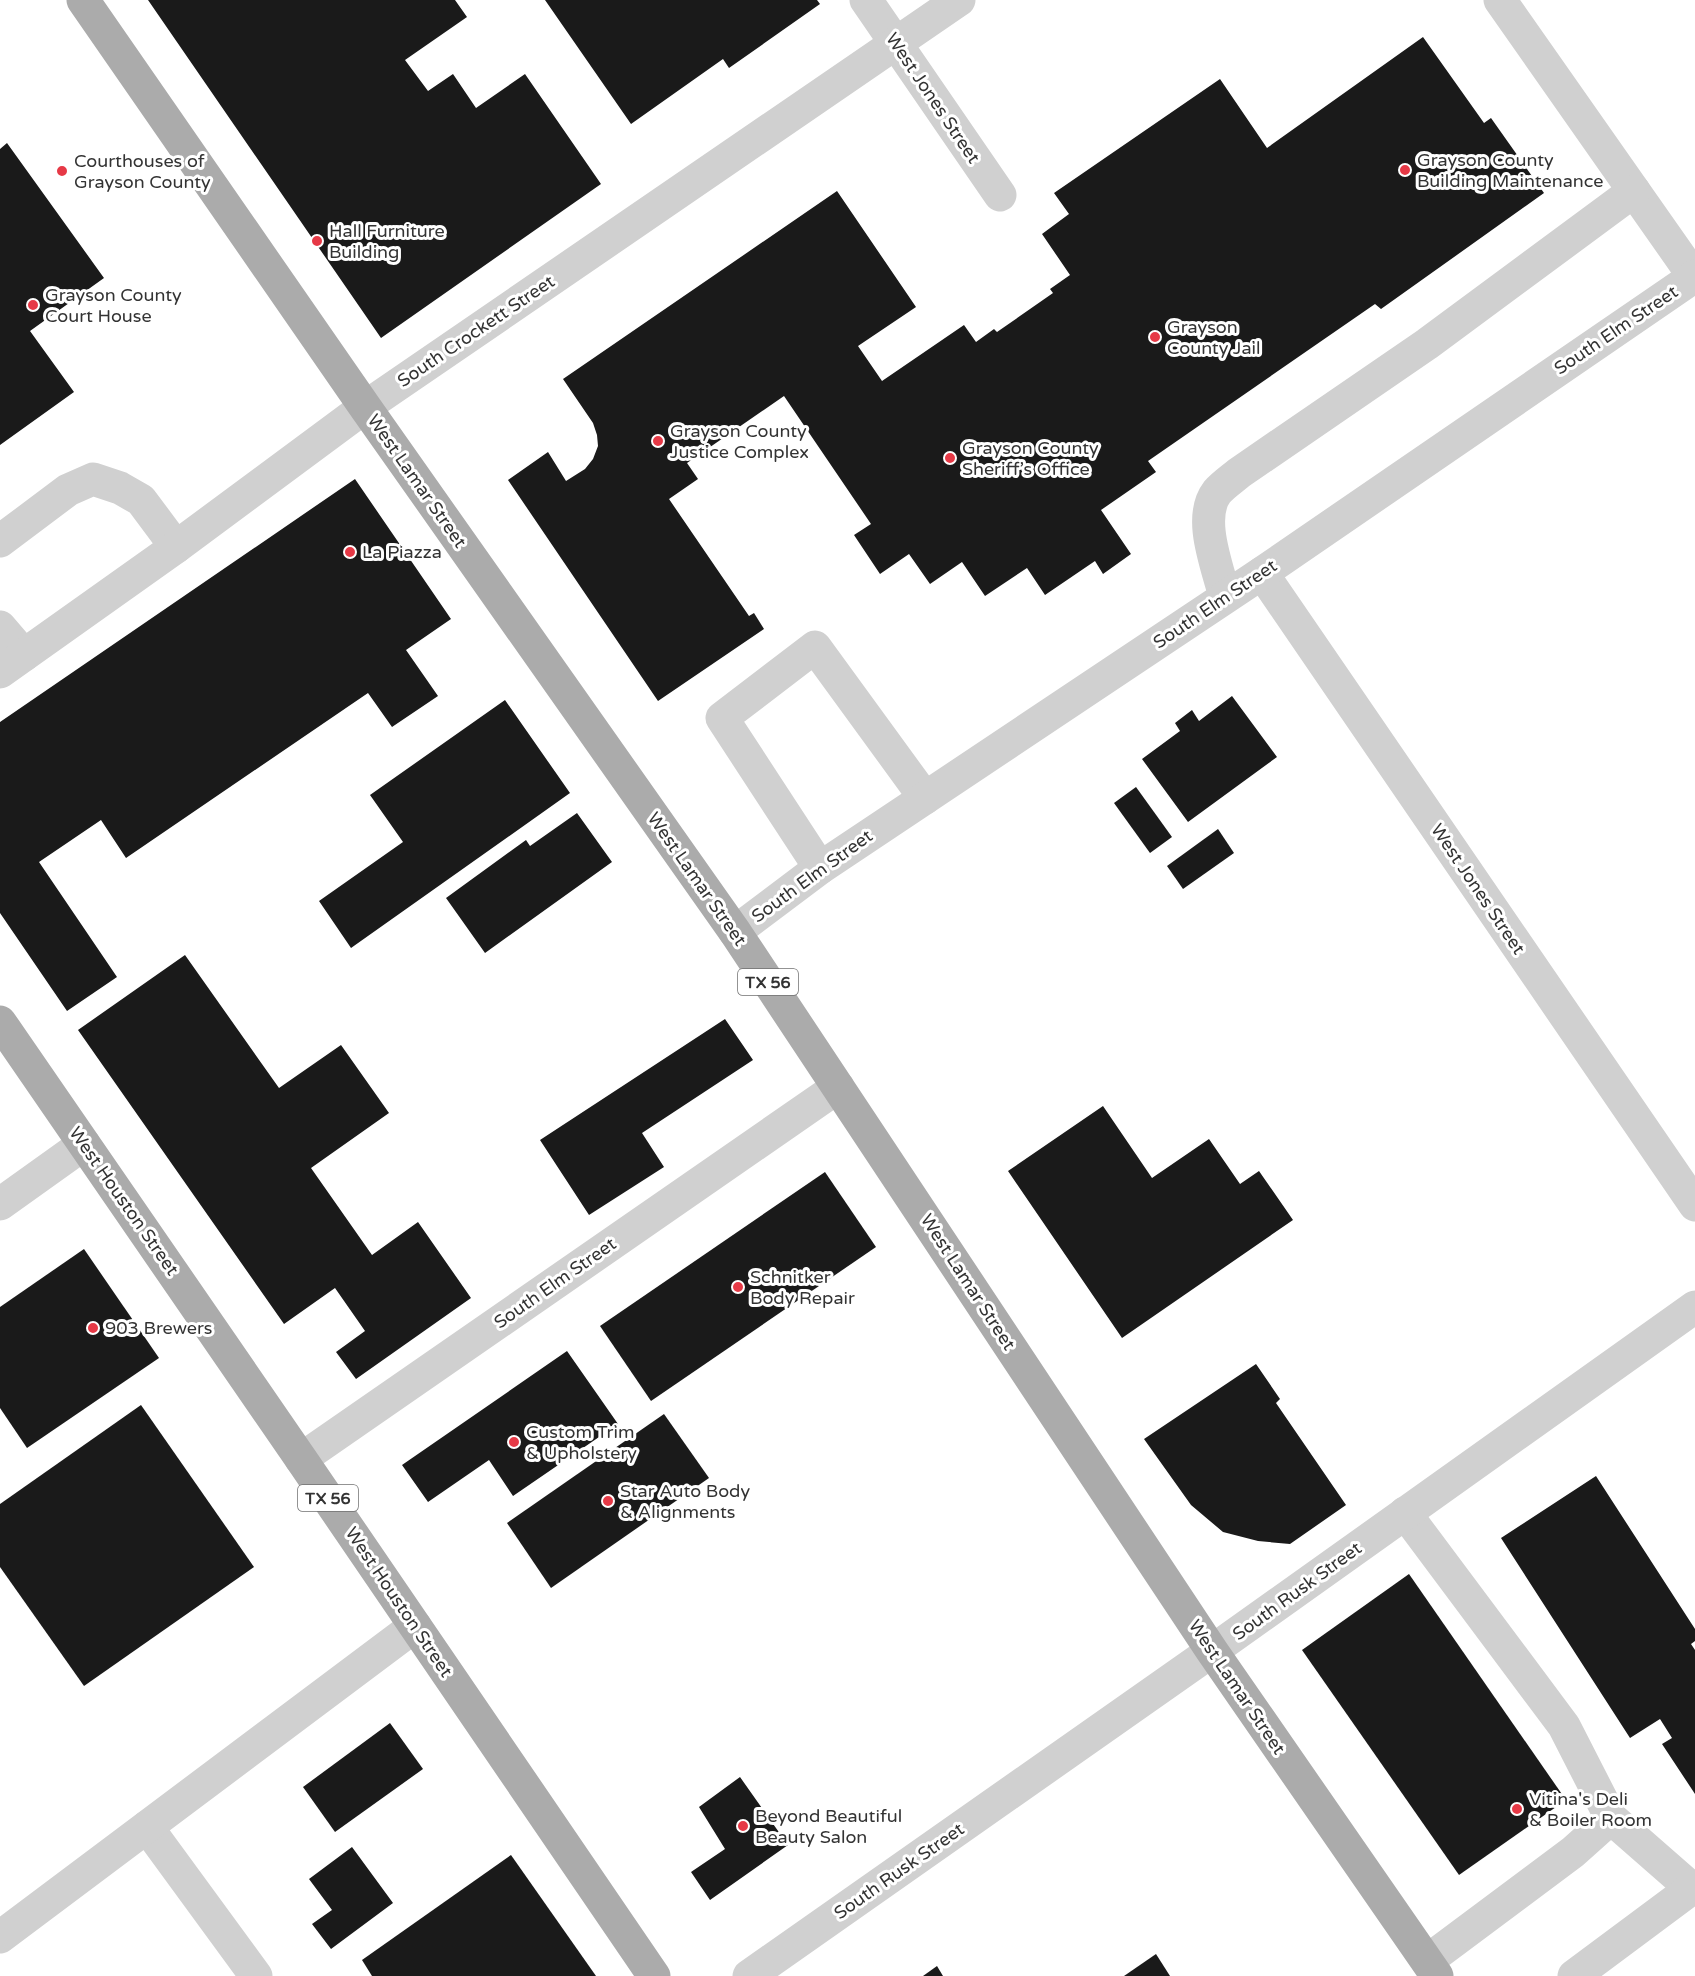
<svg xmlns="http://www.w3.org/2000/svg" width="1695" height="1976" font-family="'Varela Round',sans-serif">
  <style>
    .building { fill: #1a1a1a }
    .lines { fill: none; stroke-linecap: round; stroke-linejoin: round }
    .minor { stroke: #d0d0d0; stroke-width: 33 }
    .major { stroke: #ababab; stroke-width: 33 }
    .poi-dot { fill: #e63946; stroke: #fff; stroke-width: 2 }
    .labels { text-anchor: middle; stroke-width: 6; stroke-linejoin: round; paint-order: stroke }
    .shield { fill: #fff; stroke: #707070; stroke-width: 1.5 }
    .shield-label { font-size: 16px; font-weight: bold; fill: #333 }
    .street-label { font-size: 18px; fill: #333; stroke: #fff }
    .poi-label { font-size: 18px; fill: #333; stroke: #fff; text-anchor: start }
  </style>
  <rect width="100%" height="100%" fill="#fff"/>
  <!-- building -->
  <g class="building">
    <polygon points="148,0 455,0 467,17 405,60 428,91 453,74 476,108 525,74 601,184 381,338"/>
    <polygon points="545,0 817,0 820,4 729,68 723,59 631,124"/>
    <polygon points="1423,37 1484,123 1491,118 1544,193 1381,309 1375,304 1148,461 1156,472 1101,510 1131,554 1103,574 1095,561 1045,595 1027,568 985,596 962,562 930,584 909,554 880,574 854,535 871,524 784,396 687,463 698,479 669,499 749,616 754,613 764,629 658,701 508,480 548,452 566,481 585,469 593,459 598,446 597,435 593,423 563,379 837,191 916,307 858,346 882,381 964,325 976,342 994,329 997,332 1053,293 1050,289 1070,275 1042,234 1069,214 1054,193 1220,79 1267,148"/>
    <polygon points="7,143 104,278 30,331 74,392 0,445 0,149"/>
    <polygon points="355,479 451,619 406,650 438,696 392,727 368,693 126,858 101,820 39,862 117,977 67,1011 0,913 0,722"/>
    <polygon points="1232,696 1277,757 1188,822 1142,759 1180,731 1175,723 1192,710 1199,721"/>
    <polygon points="505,700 570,793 351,948 319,901 403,842 370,795"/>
    <polygon points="1136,787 1172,837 1150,853 1114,803"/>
    <polygon points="577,813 612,862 485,953 446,898 526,840 530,846"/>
    <polygon points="1218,829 1234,853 1183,889 1167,866"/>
    <polygon points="185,955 279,1088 341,1045 389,1113 311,1168 372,1255 418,1222 471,1298 356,1379 336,1352 365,1331 335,1288 284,1324 78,1030"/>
    <polygon points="725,1019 753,1060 642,1133 664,1167 589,1215 540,1140"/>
    <polygon points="1103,1106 1152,1178 1209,1139 1240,1184 1259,1171 1293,1220 1122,1338 1008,1171"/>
    <polygon points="825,1172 876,1247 651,1401 600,1326"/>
    <polygon points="84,1249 159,1358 27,1448 0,1408 0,1307"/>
    <polygon points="567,1351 618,1424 513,1496 489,1460 428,1502 402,1465"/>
    <polygon points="1256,1364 1280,1399 1276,1403 1346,1505 1290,1544 1258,1541 1223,1532 1191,1505 1144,1439"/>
    <polygon points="141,1405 254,1567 84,1686 0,1567 0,1504"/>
    <polygon points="664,1414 709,1478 551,1588 507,1523"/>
    <polygon points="1596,1476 1695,1629 1695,1641 1691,1644 1695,1650 1695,1794 1662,1744 1672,1738 1660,1719 1630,1738 1501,1538"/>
    <polygon points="1409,1574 1566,1800 1459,1875 1302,1650"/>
    <polygon points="390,1723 423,1769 335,1832 303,1787"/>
    <polygon points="740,1777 788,1845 710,1900 691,1872 725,1849 699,1807"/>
    <polygon points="352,1847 393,1903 331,1949 312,1924 332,1910 309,1879"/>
    <polygon points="511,1855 596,1976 372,1976 362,1960"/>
    <polygon points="1156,1954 1170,1976 1124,1976"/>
    <polygon points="937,1966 943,1976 923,1976"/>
  </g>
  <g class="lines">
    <!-- minor -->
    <g class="minor">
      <polyline points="866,0 1000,195"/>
      <polyline points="1500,0 1695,278"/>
      <polyline points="0,541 68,490 93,479 120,488 141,500 176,547"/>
      <polyline points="1262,573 1695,1205"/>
      <path d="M1225,597c-7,-29 -28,-79 -8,-105 6,-7 15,-13 22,-19l188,-129 207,-153"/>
      <polyline points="0,627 24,655"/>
      <polyline points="0,672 176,547 365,407 959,0"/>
      <polyline points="820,868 722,718 815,647 925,798"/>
      <polyline points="735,932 820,868 1262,573 1695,276"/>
      <polyline points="0,1204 84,1144"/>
      <polyline points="301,1459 838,1087"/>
      <polyline points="1405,1513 1564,1726 1611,1818"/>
      <polyline points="147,1827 256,1976"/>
      <polyline points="0,1937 415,1626"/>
      <polyline points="1427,1961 1573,1852 1611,1818 1691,1888"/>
      <polyline points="749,1976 1212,1651 1695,1307"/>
      <polyline points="1574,1976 1695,1886"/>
    </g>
    <!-- major -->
    <g class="major">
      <polyline points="83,0 365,407 735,932 1212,1651 1437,1976"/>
      <polyline points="0,1022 301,1459 654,1976"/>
    </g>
  </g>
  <!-- markers -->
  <g class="poi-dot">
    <circle cx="1405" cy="170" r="6"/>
    <circle cx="62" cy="171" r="6"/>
    <circle cx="317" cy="241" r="6"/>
    <circle cx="33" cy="305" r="6"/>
    <circle cx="1155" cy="337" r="6"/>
    <circle cx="658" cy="441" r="6"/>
    <circle cx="950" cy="458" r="6"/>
    <circle cx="350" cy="552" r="6"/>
    <circle cx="738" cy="1287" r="6"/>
    <circle cx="93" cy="1328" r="6"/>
    <circle cx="514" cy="1442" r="6"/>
    <circle cx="608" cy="1501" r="6"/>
    <circle cx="1517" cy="1809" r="6"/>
    <circle cx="743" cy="1826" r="6"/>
  </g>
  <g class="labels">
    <!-- shield labels -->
    <g class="shield">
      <rect x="738" y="969" width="60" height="26" rx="4.5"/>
      <rect x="298" y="1485" width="60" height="26" rx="4.5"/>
    </g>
    <g class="shield-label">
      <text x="768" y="988">TX 56</text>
      <text x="328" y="1504">TX 56</text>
    </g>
    <!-- street labels -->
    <g class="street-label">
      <text transform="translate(933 98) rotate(56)" y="6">West Jones Street</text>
      <text transform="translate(1616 330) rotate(-34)" y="6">South Elm Street</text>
      <text transform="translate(476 331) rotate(-34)" y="6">South Crockett Street</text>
      <text transform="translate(417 481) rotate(55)" y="6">West Lamar Street</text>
      <text transform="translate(1215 604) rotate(-34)" y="6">South Elm Street</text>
      <text transform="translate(812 876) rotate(-36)" y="6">South Elm Street</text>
      <text transform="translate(697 879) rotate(55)" y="6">West Lamar Street</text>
      <text transform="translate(1478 889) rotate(56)" y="6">West Jones Street</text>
      <text transform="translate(124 1201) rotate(55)" y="6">West Houston Street</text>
      <text transform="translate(968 1282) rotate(57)" y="6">West Lamar Street</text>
      <text transform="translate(555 1283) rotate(-35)" y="6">South Elm Street</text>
      <text transform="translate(1297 1591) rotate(-36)" y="6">South Rusk Street</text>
      <text transform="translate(399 1602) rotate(56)" y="6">West Houston Street</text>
      <text transform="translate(1237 1687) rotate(56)" y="6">West Lamar Street</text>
      <text transform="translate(899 1871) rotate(-35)" y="6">South Rusk Street</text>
    </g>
    <!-- poi labels -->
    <g class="poi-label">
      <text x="1417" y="166">Grayson County<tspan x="1417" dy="21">Building Maintenance</tspan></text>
      <text x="74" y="167">Courthouses of<tspan x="74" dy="21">Grayson County</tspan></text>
      <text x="329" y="237">Hall Furniture<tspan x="329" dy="21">Building</tspan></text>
      <text x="45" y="301">Grayson County<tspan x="45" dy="21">Court House</tspan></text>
      <text x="1167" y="333">Grayson<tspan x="1167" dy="21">County Jail</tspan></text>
      <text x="670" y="437">Grayson County<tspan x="670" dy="21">Justice Complex</tspan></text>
      <text x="962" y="454">Grayson County<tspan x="962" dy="21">Sheriff’s Office</tspan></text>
      <text x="362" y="558">La Piazza</text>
      <text x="750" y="1283">Schnitker<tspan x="750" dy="21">Body Repair</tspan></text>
      <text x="105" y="1334">903 Brewers</text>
      <text x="526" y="1438">Custom Trim<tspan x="526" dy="21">&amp; Upholstery</tspan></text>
      <text x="620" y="1497">Star Auto Body<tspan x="620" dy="21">&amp; Alignments</tspan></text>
      <text x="1529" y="1805">Vitina's Deli<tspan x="1529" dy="21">&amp; Boiler Room</tspan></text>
      <text x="755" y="1822">Beyond Beautiful<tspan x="755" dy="21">Beauty Salon</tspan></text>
    </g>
  </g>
</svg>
